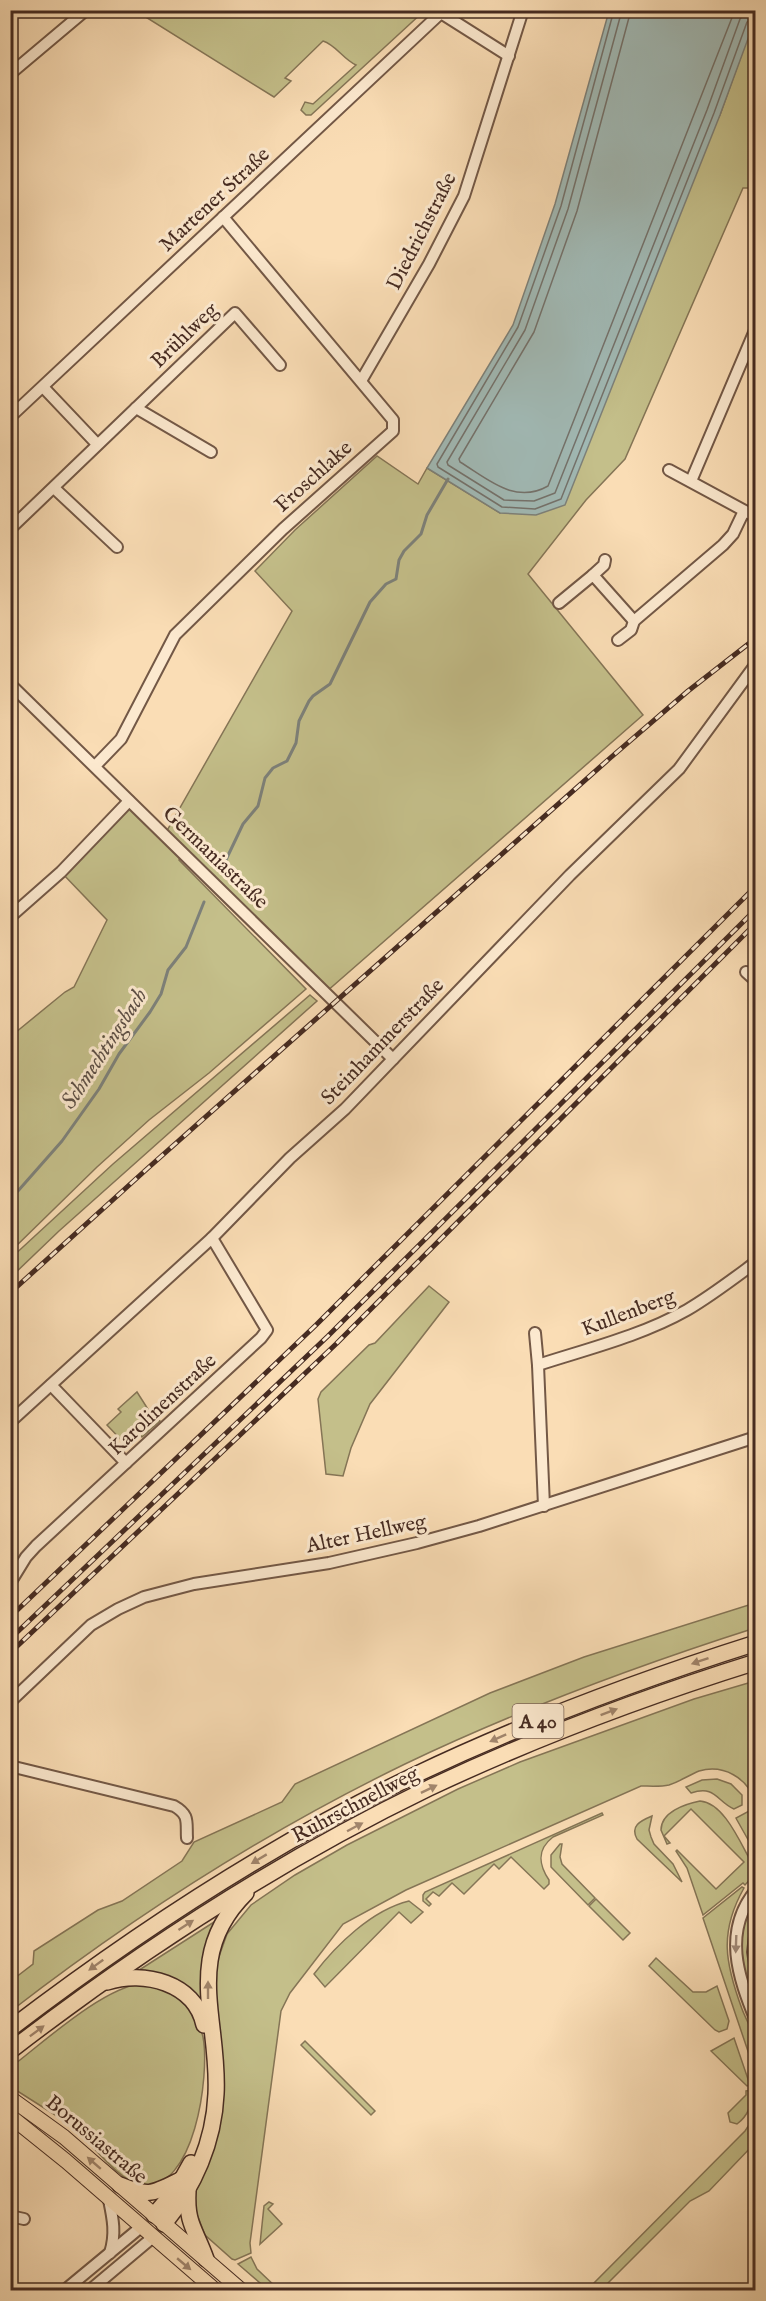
<svg xmlns="http://www.w3.org/2000/svg" width="766" height="2301" font-family="'IM FELL English',serif">
  <style>
    .green { fill: #c4bf8a; stroke: #857556; stroke-width: 1.5 }
    .water { fill: #a1bab6; stroke: #7d817a; stroke-width: 1.5 }
    .lines { fill: none; stroke-linecap: round; stroke-linejoin: round }
    .shore { stroke: #74726c; stroke-width: 1.5 }
    .stream { stroke: #7d817a; stroke-width: 3 }
    .minor-casing { stroke: #735846; stroke-width: 14 }
    .major-casing { stroke: #462b21; stroke-width: 16 }
    .highway-casing { stroke: #462b21; stroke-width: 18 }
    .minor { stroke: #fce9cf; stroke-width: 10 }
    .major { stroke: #faddb5; stroke-width: 14 }
    .highway { stroke: #faddb5; stroke-width: 15 }
    .rail-casing { stroke: #462b21; stroke-width: 5 }
    .rail { stroke: #fce9cf; stroke-width: 3; stroke-dasharray: 9; stroke-linecap: butt }
    .oneway { fill: #a0846b }
    .oneway2 { fill: #a18a78 }
    .labels { text-anchor: middle; stroke-width: 6; stroke-linejoin: round; paint-order: stroke }
    .shield { fill: #fce9cf; stroke: #7d6455; stroke-width: 1.5 }
    .shield-label { font-size: 20px; font-weight: bold; fill: #462b21 }
    .street-label { font-size: 21px; fill: #462b21; stroke: #fce9cf }
    .water-label { font-size: 22px; font-style: italic; fill: #5d4f46; stroke: #fce9cf }
  </style>
  <rect width="100%" height="100%" fill="#faddb5"/>
  <filter id="stains"><feTurbulence type="fractalNoise" baseFrequency=".00333" numOctaves="4"/><feColorMatrix values="0 0 0 0 .2 0 0 0 0 .09 0 0 0 0 .02 0 0 0 .5 -.17"/></filter>
  <radialGradient id="worn" r=".72"><stop offset=".6" stop-color="#630" stop-opacity="0"/><stop offset="1" stop-color="#630" stop-opacity=".3"/></radialGradient>
  <!-- green -->
  <g class="green">
    <path d="M136,11h288l-113,104h-5l-5,-5 4,-8 8,2 43,-39c-13,-6 -20,-20 -33,-24l-38,37 6,3 -17,16z"/>
    <polygon points="755,17 755,188 743,188 625,459 586,500 528,574 643,715 326,992 182,851 179,860 306,989 209,1073 149,1120 97,1167 11,1251 10,1037 65,992 74,987 107,920 61,872 129,801 165,834 292,611 255,571 295,530 377,456 418,484 427,468 500,513 720,115"/>
    <polygon points="310,995 317,1001 59,1231 11,1277 11,1258 113,1164"/>
    <polygon points="429,1286 449,1302 370,1404 351,1448 343,1476 326,1474 318,1399 321,1392 369,1345 375,1343"/>
    <polygon points="137,1392 151,1414 160,1421 142,1437 139,1434 127,1446 107,1425 121,1412 118,1409"/>
    <path d="M755,1603v25c-119,38 -237,82 -350,136 -140,68 -271,152 -394,247v-30l22,-17 1,-13 64,-41 24,-9 60,-40 12,-19 88,-40 13,-18 195,-91 94,-36z"/>
    <path d="M755,1681v120c-8,-23 -31,-37 -56,-30 -10,4 -20,11 -30,14 -9,2 -20,1 -28,1l-235,104 -63,34 -53,69 -9,18 -31,232 1,10 -16,7 -3,-1 -27,-24 -12,-31 1,-12 22,-63 -2,-139 2,-25 11,-31 24,-29 44,-30 52,-30 111,-56 62,-27 174,-63z"/>
    <path d="M717,1779l14,5 11,11v10l-8,4c-18,-8 -18,-24 -43,-16l-5,-6 16,-7z"/>
    <path d="M700,1801c25,2 41,44 53,64l-3,2 4,8 -9,10 -2,-2 -40,32 -16,-47 -11,-17 1,-1 39,39 28,-27 -53,-53 -27,27 6,7 -3,1 -6,-14c0,-18 24,-26 39,-29z"/>
    <polygon points="749,1811 755,1826 755,1852 737,1820 736,1818"/>
    <path d="M602,1813l1,2 -50,22c-17,13 -14,28 -4,43v4l-5,5 -33,-32 -12,12 -5,-5 -30,30 -12,-11 -13,13 -6,-4 -7,7 5,5 -2,2 -6,-5v-6l2,-3z"/>
    <path d="M652,1816l-3,14 2,7 3,7 19,20 9,18 -45,-43c-7,-13 3,-18 15,-23z"/>
    <polygon points="560,1844 562,1844 560,1857 562,1864 595,1898 588,1905 551,1867 551,1855"/>
    <path d="M742,1887l2,1c-25,44 -19,75 -2,121 4,11 12,23 14,35 1,9 0,19 -1,28l-52,-154z"/>
    <path d="M755,1898v14l-6,23 -1,12 7,38v21c-17,-43 -21,-66 0,-108z"/>
    <polygon points="596,1899 630,1933 623,1940 589,1906"/>
    <path d="M409,1901l14,11 -12,11 -12,-11 -74,75 -11,-13c22,-29 58,-64 95,-73z"/>
    <polygon points="225,1915 203,2006 133,1974"/>
    <polygon points="656,1958 693,1992 706,1992 717,1986 729,2021 727,2029 719,2032 715,2030 649,1966"/>
    <path d="M143,1983c9,3 22,4 31,9 12,6 26,32 29,45 7,37 -8,157 -63,148 -20,-4 -47,-39 -62,-53l1,-2 -68,-43v-20c33,-25 91,-79 132,-84z"/>
    <polygon points="734,2038 750,2085 747,2086 711,2051"/>
    <polygon points="305,2041 375,2111 371,2115 301,2045"/>
    <path d="M752,2090c1,13 -4,26 -15,34l-7,-2 -2,-9 18,-18v-4z"/>
    <polygon points="755,2116 755,2143 709,2191 690,2201 601,2290 587,2290 745,2131"/>
    <polygon points="269,2202 273,2204 268,2209 282,2224 260,2244 264,2206"/>
    <polygon points="251,2257 257,2269 279,2290 268,2290 238,2264"/>
  </g>
  <!-- water -->
  <polygon class="water" points="609,11 755,10 756,17 720,115 565,505 536,515 500,513 427,468 513,325 555,204"/>
  <g class="lines">
    <!-- shore -->
    <g class="shore">
      <polyline points="614,10 561,206 518,327 437,464 438,467 502,507 535,509 561,499 714,113 747,22 751,19 756,18"/>
      <polyline points="622,10 568,209 525,330 447,462 448,465 504,500 534,501 555,493 707,110 740,19 745,13 751,10"/>
      <path d="M631,10l-54,201 -43,121 -75,127 1,3c28,17 55,43 88,24l187,-476"/>
    </g>
    <!-- stream -->
    <g class="stream">
      <polyline points="224,864 243,824 258,806 265,778 273,768 287,761 296,743 299,721 309,701 313,696 330,684 370,602 386,584 396,579 399,560 404,551 421,534 427,515 448,479"/>
      <polyline points="10,1200 62,1141 99,1089 119,1054 150,1012 161,994 168,970 186,947 204,902"/>
    </g>
    <defs>
      <g id="minor">
        <polyline points="441,13 509,56"/>
        <polyline points="10,74 86,10"/>
        <polyline points="361,381 429,264 464,196 523,10"/>
        <polyline points="43,387 97,444"/>
        <polyline points="136,408 211,452"/>
        <polyline points="10,417 444,10"/>
        <polyline points="669,470 756,517"/>
        <polyline points="691,481 756,328"/>
        <polyline points="54,488 117,547"/>
        <polyline points="10,529 235,313 280,365"/>
        <polyline points="593,575 604,565 605,560"/>
        <polyline points="559,603 593,575 634,621"/>
        <polyline points="618,640 631,630 634,621 723,545 733,534 744,511"/>
        <polyline points="10,684 393,1059"/>
        <polyline points="95,766 121,739 175,635 283,529 393,431 393,420 223,217"/>
        <polyline points="10,917 61,872 129,801"/>
        <polyline points="746,972 756,981"/>
        <polyline points="535,1333 538,1365 544,1506"/>
        <path d="M538,1365c49,-16 103,-29 149,-55 24,-14 46,-31 69,-48"/>
        <polyline points="51,1385 126,1463"/>
        <polyline points="10,1422 212,1238 290,1158 345,1109 570,875 679,769 756,664"/>
        <polyline points="10,1583 26,1557 36,1546 261,1338 267,1330 212,1238"/>
        <polyline points="10,1702 91,1625 118,1609 144,1597 194,1584 329,1563 417,1543 479,1526 756,1437"/>
        <path d="M10,1766l164,40c16,9 12,16 13,32"/>
        <path d="M756,1890c-34,41 -18,87 0,131"/>
        <polyline points="756,1929 753,1952 756,1969"/>
        <path d="M109,2200c4,19 7,34 1,53"/>
        <polyline points="10,2216 24,2219"/>
        <polyline points="65,2290 141,2227"/>
        <polyline points="90,2290 152,2238"/>
      </g>
      <g id="major">
        <polyline points="10,2098 64,2137 241,2290"/>
        <polyline points="10,2116 66,2161 215,2290"/>
      </g>
      <g id="highway">
        <path d="M107,1982c37,-12 88,1 97,43"/>
        <path d="M10,2029c127,-97 260,-184 403,-253 111,-53 226,-96 343,-133"/>
        <path d="M10,2051c131,-101 270,-191 419,-263 106,-50 215,-91 327,-126"/>
        <path d="M120,2185c29,12 32,9 60,-5"/>
        <path d="M188,2191c-2,33 8,39 18,68"/>
        <polyline points="154,2215 177,2188 191,2163"/>
        <path d="M164,2224c30,-37 50,-82 52,-130 4,-74 -34,-138 30,-201"/>
      </g>
    </defs>
    <!-- minor casing -->
    <use href="#minor" class="minor-casing"/>
    <!-- major casing -->
    <use href="#major" class="major-casing"/>
    <!-- highway casing -->
    <use href="#highway" class="highway-casing"/>
    <!-- minor -->
    <use href="#minor" class="minor"/>
    <!-- major -->
    <use href="#major" class="major"/>
    <!-- highway -->
    <use href="#highway" class="highway"/>
    <defs>
      <g id="rail">
        <polyline points="10,1293 148,1168 609,759 688,691 756,638"/>
        <polyline points="10,1617 316,1325 756,886"/>
        <polyline points="10,1639 328,1336 756,909"/>
        <polyline points="10,1653 336,1344 756,923"/>
      </g>
    </defs>
    <!-- rail casing -->
    <use href="#rail" class="rail-casing"/>
    <!-- rail -->
    <use href="#rail" class="rail"/>
  </g>
  <!-- one-way arrows -->
  <defs><path id="oneway-solid" d="M-6-.8H1V-3.2L6.5 0L1 3.2V.8H-6Z" transform="scale(1.5)"/></defs>
  <g class="oneway">
    <use href="#oneway-solid" transform="translate(700 1661) rotate(161)"/>
    <use href="#oneway-solid" transform="translate(609 1712) rotate(-21)"/>
    <use href="#oneway-solid" transform="translate(498 1738) rotate(156)"/>
    <use href="#oneway-solid" transform="translate(429 1789) rotate(-26)"/>
    <use href="#oneway-solid" transform="translate(355 1827) rotate(-28)"/>
    <use href="#oneway-solid" transform="translate(259 1859) rotate(149)"/>
    <use href="#oneway-solid" transform="translate(186 1925) rotate(-33)"/>
    <use href="#oneway-solid" transform="translate(96 1965) rotate(144)"/>
    <use href="#oneway-solid" transform="translate(208 1990) rotate(-90)"/>
    <use href="#oneway-solid" transform="translate(37 2031) rotate(-37)"/>
    <use href="#oneway-solid" transform="translate(94 2163) rotate(-139)"/>
    <use href="#oneway-solid" transform="translate(184 2264) rotate(40)"/>
  </g>
  <use class="oneway2" href="#oneway-solid" transform="translate(736 1944) rotate(92)"/>
  <g class="labels">
    <!-- shield labels -->
    <rect class="shield" x="512.5" y="1704" width="51" height="34" rx="4.5"/>
    <g class="shield-label">
      <text x="538" y="1728">A 40</text>
    </g>
    <!-- street labels -->
    <g class="street-label">
      <text transform="translate(214 199) rotate(-43)" y="7">Martener Straße</text>
      <text transform="translate(421 231) rotate(-63)" y="7">Diedrichstraße</text>
      <text transform="translate(184 335) rotate(-44)" y="7">Brühlweg</text>
      <text transform="translate(313 476) rotate(-42)" y="7">Froschlake</text>
      <text transform="translate(216 857) rotate(44)" y="7">Germaniastraße</text>
      <text transform="translate(382 1041) rotate(-46)" y="7">Steinhammerstraße</text>
      <text transform="translate(628 1312) rotate(-21)" y="7">Kullenberg</text>
      <text transform="translate(162 1404) rotate(-43)" y="7">Karolinenstraße</text>
      <text transform="translate(366 1533) rotate(-12)" y="7">Alter Hellweg</text>
      <text transform="translate(355 1804) rotate(-28)" y="7">Ruhrschnellweg</text>
      <text transform="translate(97 2139) rotate(40)" y="7">Borussiastraße</text>
    </g>
    <!-- water labels -->
    <g class="water-label">
      <text transform="translate(103 1048) rotate(-57)" y="8">Schmechtingsbach</text>
    </g>
  </g>
  <!-- margin -->
  <rect width="766" height="2301" fill="none" stroke="#faddb5" stroke-width="36"/>
  <rect x="12" y="12" width="742" height="2277" fill="none" stroke="#462b21" stroke-width="3"/>
  <rect x="18" y="18" width="730" height="2265" fill="none" stroke="#462b21" stroke-width="1.5"/>
  <rect width="100%" height="100%" filter="url(#stains)"/>
  <rect width="100%" height="100%" fill="url(#worn)"/>
</svg>
